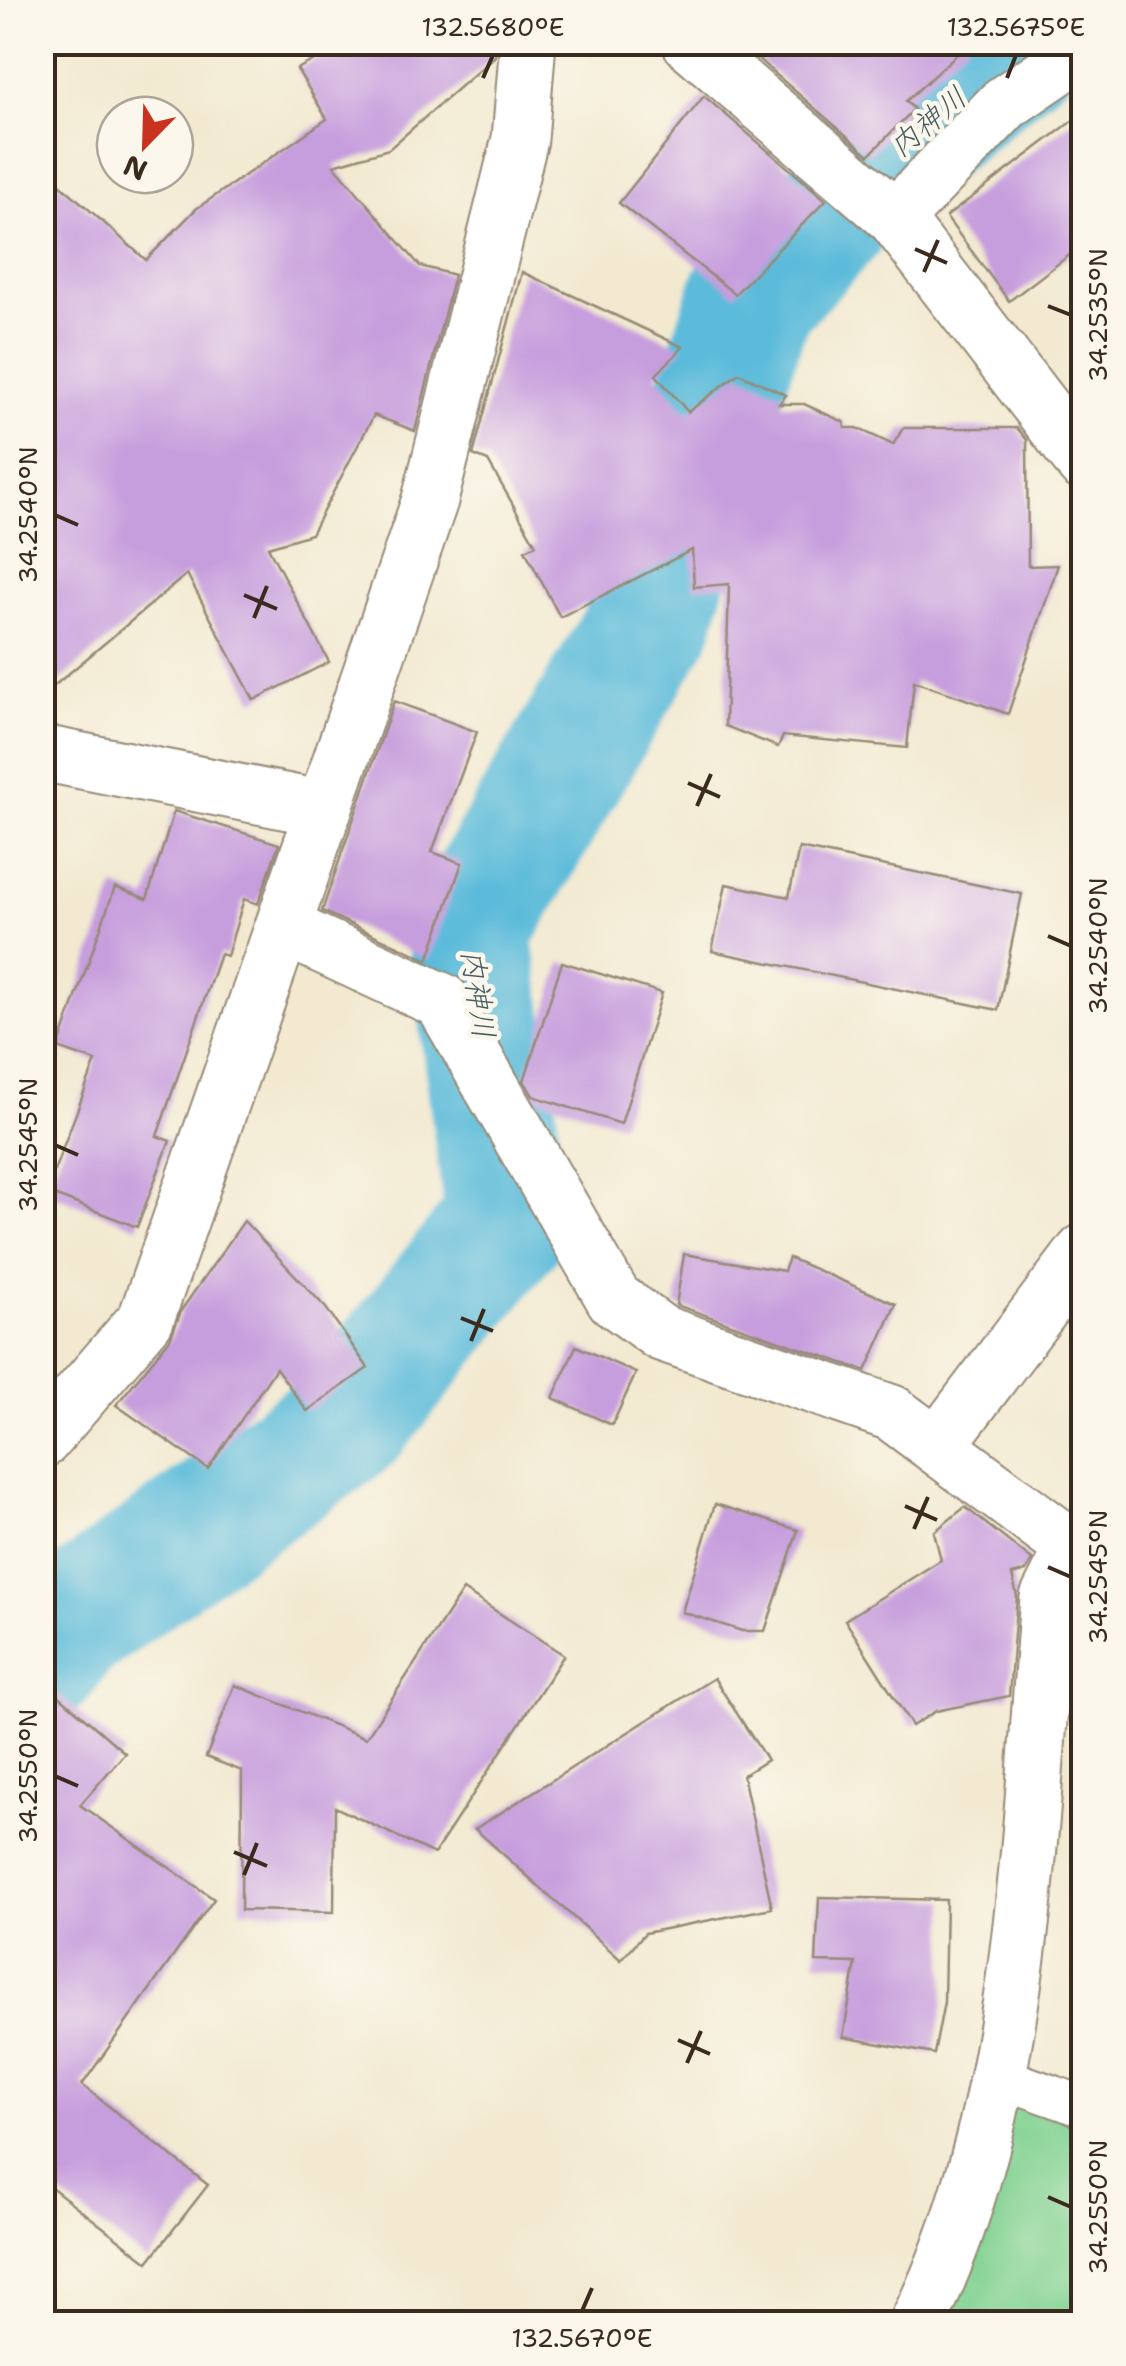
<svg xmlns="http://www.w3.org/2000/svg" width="1126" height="2366" font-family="'Shantell Sans','Klee One',sans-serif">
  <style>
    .green { fill: #82d292; stroke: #5e7e58; stroke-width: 2.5 }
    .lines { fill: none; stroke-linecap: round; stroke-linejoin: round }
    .river { stroke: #5cbbda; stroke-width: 125 }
    .building { fill: #c69ddd }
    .lane-casing { stroke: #968a77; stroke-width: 44 }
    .street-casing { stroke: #968a77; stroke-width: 59 }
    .lane { stroke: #fff; stroke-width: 40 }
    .street { stroke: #fff; stroke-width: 55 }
    .ticks { fill: none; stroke: #3b2a1e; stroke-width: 4 }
    .labels { text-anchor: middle; stroke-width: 9; stroke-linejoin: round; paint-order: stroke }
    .water-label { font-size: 30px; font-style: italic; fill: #475d60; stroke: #fbf7ec }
    .neatline { fill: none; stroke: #3b2a1e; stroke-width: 4 }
    .ticks-label { font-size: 25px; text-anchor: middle; fill: #3b2a1e }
  </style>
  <rect width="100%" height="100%" fill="#fbf7ec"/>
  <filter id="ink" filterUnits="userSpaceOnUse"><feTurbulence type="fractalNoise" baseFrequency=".01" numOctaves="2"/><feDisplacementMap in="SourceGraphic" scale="20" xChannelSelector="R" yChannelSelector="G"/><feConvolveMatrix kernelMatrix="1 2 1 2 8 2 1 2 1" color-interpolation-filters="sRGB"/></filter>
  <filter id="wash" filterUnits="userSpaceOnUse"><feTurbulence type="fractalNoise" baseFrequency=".0048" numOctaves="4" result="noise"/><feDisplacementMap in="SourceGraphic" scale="40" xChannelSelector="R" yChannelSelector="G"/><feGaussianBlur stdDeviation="2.25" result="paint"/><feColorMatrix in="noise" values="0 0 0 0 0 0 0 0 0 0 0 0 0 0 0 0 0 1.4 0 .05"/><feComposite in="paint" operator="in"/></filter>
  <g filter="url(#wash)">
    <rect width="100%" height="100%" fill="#f2e9d0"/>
    <!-- green -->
    <polygon class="green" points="1007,2088 1083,2122 1083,2323 958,2323 947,2310"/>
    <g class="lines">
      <!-- river -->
      <g class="river">
        <polyline points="878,163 1023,42"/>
        <polyline points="42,1658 64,1627 348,1421 508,1220 469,930 652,617 685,498 751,298 827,217"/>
      </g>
    </g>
    <g id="blocks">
      <!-- building -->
      <g class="building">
        <polygon points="350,42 497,42 495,56 389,149 334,165 420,266 454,275 415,431 374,415 311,534 268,547 329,662 254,700 187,574 42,696 42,168 146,260 196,209 327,119 297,69"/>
        <polygon points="746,42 970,42 906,101 914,109 869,155 743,46"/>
        <polygon points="704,96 826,200 735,294 619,203"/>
        <polygon points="1084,112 1084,244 1009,301 946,217"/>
        <polygon points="522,272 683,347 656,375 688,412 739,373 786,395 779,404 804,404 844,422 845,428 857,428 893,445 903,428 1017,428 1027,440 1028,566 1058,565 1008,714 914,681 907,748 783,736 778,747 725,726 729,584 694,587 692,550 560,617 525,550 536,545 488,461 473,455"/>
        <polygon points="394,701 477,732 432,852 462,863 428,960 322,911"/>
        <polygon points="174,811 279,844 258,904 244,899 227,956 220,954 157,1136 170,1141 137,1227 46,1192 96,1061 58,1048 115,887 147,899"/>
        <polygon points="799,848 1022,894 998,1010 712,951 726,884 789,897"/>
        <polygon points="562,962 662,993 621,1124 533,1096 524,1081"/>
        <polygon points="244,1221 326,1308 368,1368 307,1411 276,1368 208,1469 116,1405 170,1339 182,1309"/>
        <polygon points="684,1254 784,1271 789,1258 896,1304 866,1371 676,1305"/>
        <polygon points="576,1346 636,1373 612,1425 553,1398"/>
        <polygon points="715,1504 798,1530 765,1631 742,1631 682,1612"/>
        <polygon points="965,1507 1032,1560 1026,1571 1012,1575 1017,1596 1009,1696 936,1711 912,1726 845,1620 941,1560 934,1532"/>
        <polygon points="463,1590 564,1655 434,1854 335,1807 334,1912 241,1910 242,1771 206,1757 235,1685 366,1738"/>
        <polygon points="714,1678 767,1760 743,1775 772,1908 645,1933 621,1960 475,1829"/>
        <polygon points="42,1681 125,1753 80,1805 214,1899 82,2085 208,2185 148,2262 42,2180"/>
        <polygon points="819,1897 946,1900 944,2002 934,2054 843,2037 856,1963 816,1962"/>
      </g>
    </g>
  </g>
  <g filter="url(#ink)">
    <use href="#blocks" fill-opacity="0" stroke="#968a77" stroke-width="2.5"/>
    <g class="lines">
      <defs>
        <polyline id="lane" points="994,2075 1084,2107"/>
        <g id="street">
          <polyline points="690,42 895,218 1084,463"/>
          <polyline points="895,218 1005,103 1084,49"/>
          <polyline points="42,753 324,809"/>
          <polyline points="283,927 442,1001 614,1299 661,1333 892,1413 1084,1556"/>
          <polyline points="42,1440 146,1319 324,809 430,500 520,139 528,42"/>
          <polyline points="937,1446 1084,1252"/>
          <path d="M917,2324c107,-213 112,-492 131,-726l25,-50"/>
        </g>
      </defs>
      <!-- lane casing -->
      <use href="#lane" class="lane-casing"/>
      <!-- street casing -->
      <use href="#street" class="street-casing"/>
      <!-- lane -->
      <use href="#lane" class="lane"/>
      <!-- street -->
      <use href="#street" class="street"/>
    </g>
  </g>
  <!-- ticks -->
  <path class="ticks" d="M483,78l10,-23M1007,78l9,-23M915,249l32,14M924,272l14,-32M1048,306l23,9M55,515l23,10M244,595l33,14M254,618l13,-32M688,783l32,14M697,806l14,-32M1048,936l23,10M55,1145l23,10M461,1318l32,13M471,1341l13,-32M905,1506l32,14M914,1529l14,-32M1048,1567l23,10M55,1776l23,10M234,1852l33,14M244,1875l13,-32M678,2040l32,14M687,2063l14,-32M1048,2197l23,10M582,2311l10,-23"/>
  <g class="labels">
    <!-- water labels -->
    <g class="water-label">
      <text transform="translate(928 122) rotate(-40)" y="10">内神川</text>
      <text transform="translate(478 994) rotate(82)" y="10">内神川</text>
    </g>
  </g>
  <!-- margin -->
  <rect width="1126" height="2366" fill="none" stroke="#fbf7ec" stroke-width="110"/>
  <!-- north arrow -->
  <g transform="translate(145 145) rotate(203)"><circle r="48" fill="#fbf7ec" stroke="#aea59a" stroke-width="2.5"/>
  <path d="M0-8L18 38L0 25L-18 38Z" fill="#c8321e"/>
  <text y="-15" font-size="28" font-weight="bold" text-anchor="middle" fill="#3b2a1e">N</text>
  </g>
  <rect x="55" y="55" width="1016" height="2256" class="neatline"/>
  <g class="ticks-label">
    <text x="493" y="36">132.5680°E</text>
    <text x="1016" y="36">132.5675°E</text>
    <text transform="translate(1098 315) rotate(-90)" y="9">34.2535°N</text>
    <text transform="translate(28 515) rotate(-90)" y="9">34.2540°N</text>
    <text transform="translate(1098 946) rotate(-90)" y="9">34.2540°N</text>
    <text transform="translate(28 1145) rotate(-90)" y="9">34.2545°N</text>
    <text transform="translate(1098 1577) rotate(-90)" y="9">34.2545°N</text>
    <text transform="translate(28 1776) rotate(-90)" y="9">34.2550°N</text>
    <text transform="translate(1098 2207) rotate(-90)" y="9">34.2550°N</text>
    <text x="582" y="2347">132.5670°E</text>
  </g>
</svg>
